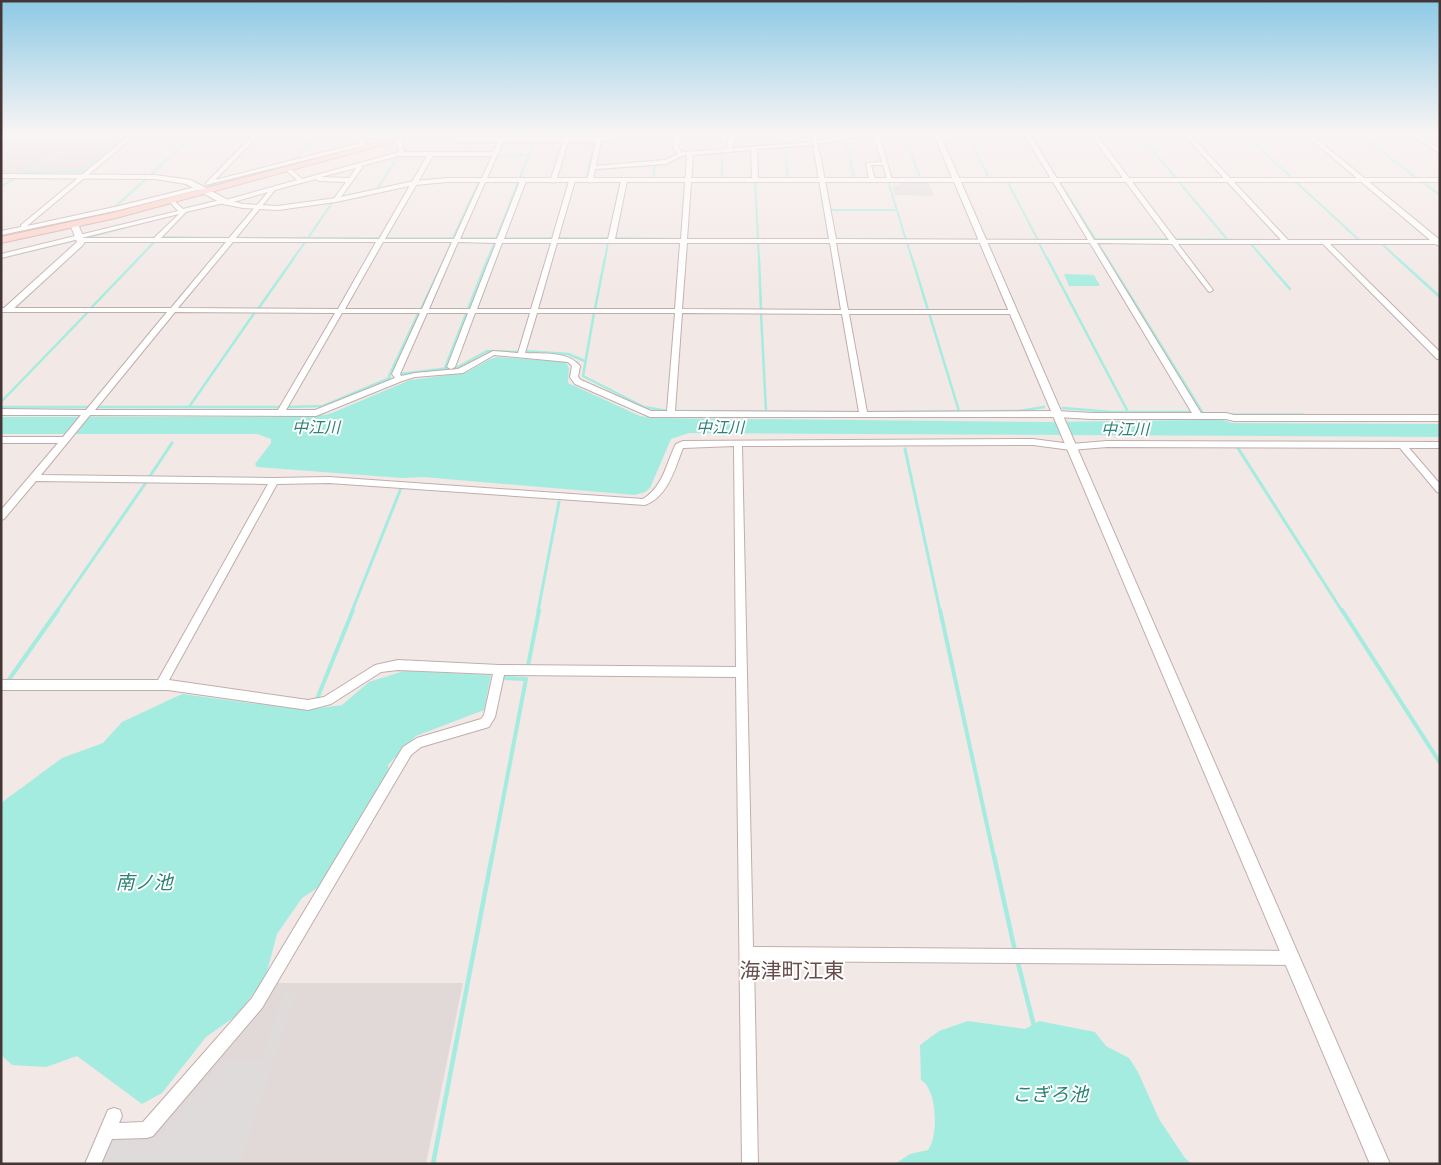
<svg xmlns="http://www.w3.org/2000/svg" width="1441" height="1165" font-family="'Space Grotesk','Noto Sans JP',sans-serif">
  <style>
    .industrial { fill: #e1d8d8 }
    .parking { fill: #e0dbdb }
    .water { fill: #a5ece0 }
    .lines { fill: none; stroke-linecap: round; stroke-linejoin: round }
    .stream-far4 { stroke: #a5ece0; stroke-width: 2 }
    .stream-far3 { stroke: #a5ece0; stroke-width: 2.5 }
    .stream-far2 { stroke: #a5ece0; stroke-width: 3 }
    .stream-far1 { stroke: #a5ece0; stroke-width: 4 }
    .stream { stroke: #a5ece0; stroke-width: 4.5 }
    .minor-casing { stroke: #c0aeac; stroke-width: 2 }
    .tertiary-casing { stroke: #c0aeac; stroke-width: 2 }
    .secondary-casing { stroke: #d6a59c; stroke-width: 2 }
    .minor { fill: #fff; fill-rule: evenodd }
    .tertiary { fill: #fff; fill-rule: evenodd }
    .secondary { fill: #fcd0c7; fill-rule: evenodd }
    .labels { text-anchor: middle; stroke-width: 4; stroke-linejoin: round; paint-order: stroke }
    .water-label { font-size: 16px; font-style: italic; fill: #2b8476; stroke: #fff }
    .near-water-label { font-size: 19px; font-style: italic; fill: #2b8476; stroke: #fff }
    .near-quarter-label { font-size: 21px; fill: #674e4d; stroke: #fff }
  </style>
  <rect width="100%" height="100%" fill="#f2e8e6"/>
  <!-- industrial -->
  <g class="industrial">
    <polygon points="13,134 132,134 84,173 1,173 1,135"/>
    <polygon points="274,983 463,983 426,1164 96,1164 147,1137"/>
  </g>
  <!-- parking -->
  <g class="parking">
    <polygon points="49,153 66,153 43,170 26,170"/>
    <polygon points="898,181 928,181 934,196 895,195 892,185 900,185"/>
    <polygon points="284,992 296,992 240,1164 96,1164 107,1137 158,1137 226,1060 261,1060"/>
  </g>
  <!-- water -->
  <g class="water">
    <polygon points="1064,274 1094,275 1100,286 1069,286"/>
    <polygon points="497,357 566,362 569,368 568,383 640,416 652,418 1046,422 1196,420 1223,420 1232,423 1440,424 1440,437 689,433 671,439 650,488 645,492 635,495 423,477 402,478 257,467 255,464 271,443 271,439 257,434 1,434 1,417 272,417 324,415 332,413 410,380 465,373 490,359"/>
    <polygon points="404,671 491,675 484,710 416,736 388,765 390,773 325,883 302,898 277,934 265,979 236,1016 206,1037 162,1093 142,1104 77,1056 46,1067 12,1065 1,1055 1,803 62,758 103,743 122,722 182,694 305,710 342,705 369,682"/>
    <path d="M968,1021l57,8 14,-8 56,11 11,14 23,12 9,14 21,47 26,39 7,6h-297l15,-10 18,-4c11,-15 9,-61 -7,-70l-1,-35 19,-14z"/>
  </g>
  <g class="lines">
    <!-- stream-far4 -->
    <g class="stream-far4">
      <polyline points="904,134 920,177"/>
      <polyline points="967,134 989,178"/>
      <polyline points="1139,134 1176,178"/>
      <polyline points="1246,135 1293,179"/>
      <polyline points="1361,135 1418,179"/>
      <polyline points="377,136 386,134"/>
      <polyline points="846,139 854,177"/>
      <polyline points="1034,141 1057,178"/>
      <polyline points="817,144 873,135"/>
      <polyline points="785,147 788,177"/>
      <polyline points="756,149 789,147"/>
      <polyline points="722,152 722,178"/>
      <polyline points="464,153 470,141"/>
      <polyline points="496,156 529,155"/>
      <polyline points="295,161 318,134"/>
      <polyline points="588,170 594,142"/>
      <polyline points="595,170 664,164 686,155"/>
      <polyline points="23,171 49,171"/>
      <polyline points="53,171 80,171 127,134"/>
      <polyline points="150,175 195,134"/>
      <polyline points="584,178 586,178 590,170"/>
      <polyline points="653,179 655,165"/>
      <polyline points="755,181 758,239"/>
      <polyline points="888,181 906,240"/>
      <polyline points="1007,181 1038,240"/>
      <polyline points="1059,181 1096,240"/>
      <polyline points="1179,182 1227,239"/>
      <polyline points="1296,182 1359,240"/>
      <polyline points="1422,182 1440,195"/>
      <polyline points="207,186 350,149"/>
      <polyline points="1,187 13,179"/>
      <polyline points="378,188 398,156"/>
      <polyline points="212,206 221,204"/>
      <polyline points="115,207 146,179"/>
      <polyline points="615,207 620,183"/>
      <polyline points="830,210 897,210"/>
      <polyline points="162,237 230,238"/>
      <polyline points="86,238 149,221"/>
      <polyline points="237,238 379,238"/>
      <polyline points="308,238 332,203"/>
      <polyline points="385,238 453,238 479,182"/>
      <polyline points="459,238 498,238"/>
      <polyline points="504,238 552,238"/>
      <polyline points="557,238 610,238"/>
      <polyline points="614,238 682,239"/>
      <polyline points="686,239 830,239"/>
      <polyline points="836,239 906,239"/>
      <polyline points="1095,239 1170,239"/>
      <polyline points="1174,239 1282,240"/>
      <polyline points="1288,240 1311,240"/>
      <polyline points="758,242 759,259"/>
      <polyline points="907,242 912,259"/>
      <polyline points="1097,242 1108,259"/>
      <polyline points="1039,243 1047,259"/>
      <polyline points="1250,243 1264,259"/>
      <polyline points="1381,243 1398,259"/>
      <polyline points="1,258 76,240"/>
      <polyline points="138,259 155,241"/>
      <polyline points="293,259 306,241"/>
      <polyline points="444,259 452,242"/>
      <polyline points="488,259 537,134"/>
      <polyline points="605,259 608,242"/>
    </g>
    <!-- stream-far3 -->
    <g class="stream-far3">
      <polyline points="759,258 761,310"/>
      <polyline points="912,258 928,310"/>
      <polyline points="1047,258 1128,412"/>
      <polyline points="1107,258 1204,415"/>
      <polyline points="1263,258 1290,289"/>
      <polyline points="1397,258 1440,297"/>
      <polyline points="91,308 139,258"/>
      <polyline points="258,309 294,258"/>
      <polyline points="421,309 445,258"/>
      <polyline points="595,309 605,258"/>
      <polyline points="594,313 583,376 644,407 668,411"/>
      <polyline points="761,313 766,411"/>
      <polyline points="929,313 959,411"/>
      <polyline points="524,351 568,354 585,361"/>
      <polyline points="443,373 488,258"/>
      <polyline points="400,374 458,367 487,351 518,352"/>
      <polyline points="1,402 88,312"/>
      <polyline points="1,407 88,407"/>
      <polyline points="96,407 280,407"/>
      <polyline points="189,407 255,312"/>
      <polyline points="288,407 323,406 390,378 389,376 419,312"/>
      <polyline points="1063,408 1112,412 1191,412"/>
      <polyline points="677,411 859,412"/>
      <polyline points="867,412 1019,411 1044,407"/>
      <polyline points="1230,415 1304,415"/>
    </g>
    <!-- stream-far2 -->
    <g class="stream-far2">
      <polyline points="1204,414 1205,416"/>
      <polyline points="1230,415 1304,415"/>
      <polyline points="1236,445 1342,611"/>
      <polyline points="905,449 940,611"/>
      <polyline points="150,476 172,443"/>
      <polyline points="57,611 147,481"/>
      <polyline points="352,611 401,488"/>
      <polyline points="538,611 559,502"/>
    </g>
    <!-- stream-far1 -->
    <g class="stream-far1">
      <polyline points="940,610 994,857"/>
      <polyline points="1342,610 1440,763"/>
      <polyline points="528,666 539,610"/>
      <polyline points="8,681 58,610"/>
      <polyline points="317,699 353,610"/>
      <polyline points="492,857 526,679 501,678"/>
    </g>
    <!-- stream -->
    <g class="stream">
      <polyline points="994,856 1015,951"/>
      <polyline points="1018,963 1034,1026"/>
      <polyline points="433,1164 492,856"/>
    </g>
    <defs>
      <g id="minor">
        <polygon points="131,134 137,134 27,226 119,206 199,186 202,188 201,189 119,210 1,235 1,231 21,227 21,225"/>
        <path d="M254,134h6l-45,46 145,-37 -2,-2c7,-6 16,-7 26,-7l-20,7 2,4 -160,40v-2z"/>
        <path d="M446,134h7l8,4h38l2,-4h6l-2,4h59l2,-4h4v4c27,0 55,-4 83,-4l-52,7 -5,25 69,-6 13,-6 -5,-6 1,-14h6l-1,14 3,4 45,-3 2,-15h6l-3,14 81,-6 -2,-8h6l1,7 40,-7h12l-52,10 18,95 252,1 -64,-106h6l64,106h75l-79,-106h6l80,106h105l-98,-106h6l99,106h142l-123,-104 -5,-2h44l-3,2h-30l127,104v6l-5,-2h-105l110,108v7h-3l-114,-115h-145l35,46 -3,2 -2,-1 -36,-47 -75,-1 104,170h25l8,2h206v6h-206l-8,-2h-134l-35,-2h-407l-75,-33 -5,-7 2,-11 -4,-4 -74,-7 -31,18 -48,4 -13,4 -86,35 -226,-1 -49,60 233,3 55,-1 314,22c21,-13 23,-36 33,-55l7,-3 350,-2 38,5 36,-3 333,1v6h-31l31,36v9l-3,-1 -37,-44 -293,-1 -36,3 -38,-5 -291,1 11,501 538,4 5,2 2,5 -2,5 -5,2 -537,-4 4,203h-16l-6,-487 -232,-2 -9,42 -6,10 -68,20 -10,8 -149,253 -109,128 -6,2 -35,1 -11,25h-16l23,-54 6,-2 6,2 2,6 -3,7 24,-1 109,-124 151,-251 14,-9 64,-19 3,-4 9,-41 -95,-4 -17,2 -50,32 -23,6 -140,-20h-167v-10h157l110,-196 -232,-3 -32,38 -3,1v-10l57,-67h-57v-6h62l18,-22h-80v-6l85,1 81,-98h-166v-4h170l55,-66h-145l-2,-1v-2l-78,19v-4l177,-43 -9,-10 3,-2 11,10 41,-10 2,1 71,-20 -10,-9v-2h4l11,10 97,-27 -3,-12 3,-2 3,2 2,12h89l5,-10h-38zM503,142h60l-13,39 3,2 3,-2 12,-39h28l-9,39 3,2 3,-2 2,-12 71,-5 16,-8 5,-1 -6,84h-66l12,-58 -3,-2 -3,2 -13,58h-50l17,-58 -3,-2 -3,2 -17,58h-48l22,-58 -3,-2 -3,2 -23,58h-37zM813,145l16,94h-142l6,-84 58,-5 1,29 3,2 3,-2 -1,-30zM399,156h28l-48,83 -143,-1 39,-48 41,-11 3,2 27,1 -13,18 5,1 24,-33 -1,-2zM433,156h59l-38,83h-69zM356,168l-7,10 -28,-1zM268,192l-39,46h-68l25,-26 38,-9 2,1zM179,214l-25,24h-73zM233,242h143l-38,67 -160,-1zM383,242h69l-30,67h-77zM458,242l38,1 -26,66h-41zM502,243h49l-20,66h-54zM557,243h123l-5,66h-137zM687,243h143l11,67 -159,-1zM836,243h254l102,170h-100l-35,-2 -190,1 -18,-98h164l4,-2 -4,-2h-165zM175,312l160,1 -57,97h-183zM342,313h78l-28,61 3,4 -80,32h-29zM427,313h41l-21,54 4,2 4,-2 20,-54h55l-12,40 -25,-2 -35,18 -43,4 -14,3 -1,-2zM537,313h138l-8,98h-16l-70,-31 -3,-3 2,-11c-12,-15 -37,-12 -55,-13zM682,313l160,1 17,98 -184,-1zM734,446l2,221 -237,-2 -101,-5 -23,5 -51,32 -16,3 -139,-20 108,-196 52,-1 316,22c23,-8 30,-37 38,-57z"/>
        <polygon points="873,134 879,134 892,180 887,179 883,165 871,165 875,179 872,181 869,179 866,163 882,162"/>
        <polygon points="1411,134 1417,134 1440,149 1440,154"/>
        <polygon points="1424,134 1440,134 1440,136 1427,136"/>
      </g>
      <g id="tertiary">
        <polygon points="934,134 940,134 959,178 1440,178 1440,182 961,182 1390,1164 1370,1164 954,182 448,182 414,185 336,202 278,210 243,208 223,204 186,184 155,179 1,178 1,174 155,175 191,180 228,200 243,204 278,206 336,198 414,181 448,178 952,178"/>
        <polygon points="71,222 78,224 85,241 83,245 10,312 4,312 4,308 77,242 70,224"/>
      </g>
      <polygon id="secondary" points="410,134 423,134 116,218 1,243 1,237 112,213"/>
    </defs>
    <!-- minor casing -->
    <use href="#minor" class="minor-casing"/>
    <!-- tertiary casing -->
    <use href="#tertiary" class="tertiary-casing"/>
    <!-- secondary casing -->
    <use href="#secondary" class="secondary-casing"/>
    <!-- minor -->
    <use href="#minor" class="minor"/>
    <!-- tertiary -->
    <use href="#tertiary" class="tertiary"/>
    <!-- secondary -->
    <use href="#secondary" class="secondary"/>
  </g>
  <!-- sky -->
  <linearGradient id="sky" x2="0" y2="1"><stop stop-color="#8dcae5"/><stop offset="0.45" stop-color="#f9f5f4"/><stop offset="1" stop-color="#f9f5f4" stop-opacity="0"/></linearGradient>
  <rect width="1441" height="297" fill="url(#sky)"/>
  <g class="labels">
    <!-- water labels -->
    <g class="water-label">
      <text x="316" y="433">中江川</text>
      <text x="720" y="433">中江川</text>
      <text x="1125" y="435">中江川</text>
    </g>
    <!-- near-water labels -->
    <g class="near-water-label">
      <text x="144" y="889">南ノ池</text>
      <text x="1050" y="1101">こぎろ池</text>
    </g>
    <!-- near-quarter labels -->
    <g class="near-quarter-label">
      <text x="792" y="978">海津町江東</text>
    </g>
  </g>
  <!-- border -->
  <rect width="1441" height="1165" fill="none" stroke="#453636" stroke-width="5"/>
</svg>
